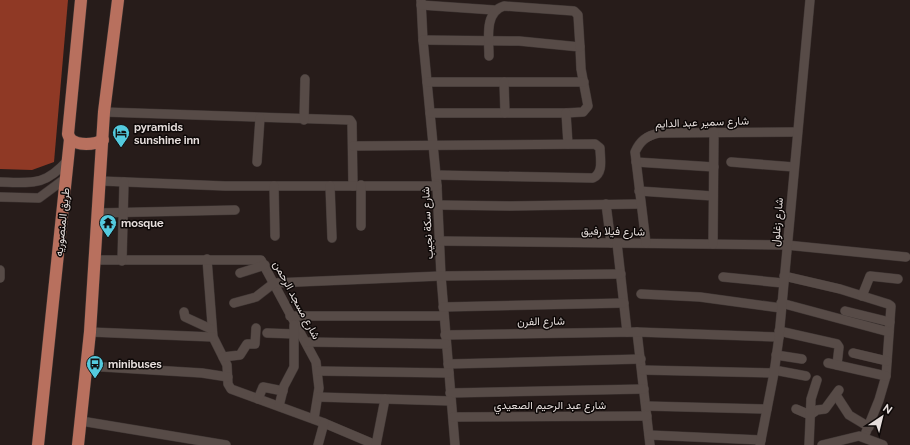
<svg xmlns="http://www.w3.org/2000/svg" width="910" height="445" font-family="Raleway,Vazirmatn,sans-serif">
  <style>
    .forest { fill: #8f3925 }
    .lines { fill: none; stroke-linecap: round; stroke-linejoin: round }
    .minor-casing { stroke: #3f3634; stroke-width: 10 }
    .major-casing { stroke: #3f3634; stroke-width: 13 }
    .minor { stroke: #574b47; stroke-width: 9 }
    .major { stroke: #b8705e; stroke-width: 12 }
    .labels { text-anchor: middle; stroke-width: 3; stroke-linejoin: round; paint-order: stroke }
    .street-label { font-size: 11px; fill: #e6dedc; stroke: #0d0807 }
    .poi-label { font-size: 11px; font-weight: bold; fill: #e6dedc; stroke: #0d0807; text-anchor: start }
  </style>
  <rect width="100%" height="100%" fill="#271c1a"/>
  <!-- forest -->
  <polygon class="forest" points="0,0 68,0 54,162 32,170 0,169"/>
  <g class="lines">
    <defs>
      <g id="minor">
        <polyline points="421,0 423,40 437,186 441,276 455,445"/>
        <polyline points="421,5 494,10"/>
        <polyline points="423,40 519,41 580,47 581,69 588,106 583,112 566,113 430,113"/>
        <path d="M489,56c0,-17 -5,-44 15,-50l70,5 4,4 2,32"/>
        <polyline points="427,82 584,82"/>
        <polyline points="504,82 505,113"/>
        <polyline points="104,112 350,120 352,123 353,186"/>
        <polyline points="566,113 568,144"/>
        <polyline points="304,120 305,79"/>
        <path d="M353,146l242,-2 5,4c0,10 4,25 -7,30l-157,-3"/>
        <polyline points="257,162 260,118"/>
        <polyline points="636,162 714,167"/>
        <polyline points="731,162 794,167"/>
        <polyline points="101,181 225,186 437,186"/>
        <path d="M0,182c33,1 45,4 68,-22"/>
        <polyline points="361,185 361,226"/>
        <polyline points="274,186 275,236"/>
        <polyline points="330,186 332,238"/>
        <polyline points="639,191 713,196"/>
        <polyline points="0,197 39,198 66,178"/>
        <polyline points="606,204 611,243"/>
        <polyline points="438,205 510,206 640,204"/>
        <polyline points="98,213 235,210"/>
        <polyline points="440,241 786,245 906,257"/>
        <polyline points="617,243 627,332"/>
        <path d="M646,243l-11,-91c5,-11 11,-16 24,-19l138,-1"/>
        <polyline points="713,244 714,132"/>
        <polyline points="207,259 213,337 227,365 228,384 231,389 324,423 376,445"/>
        <polyline points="95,260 261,260 316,362 319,388 314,419"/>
        <polyline points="122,261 124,182"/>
        <polyline points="0,270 0,278"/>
        <polyline points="240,273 265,265"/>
        <polyline points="784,276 840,289 888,304 891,306 886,376 879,400 864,437"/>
        <polyline points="723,277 783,283"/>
        <polyline points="641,294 700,297 781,308"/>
        <polyline points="862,296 870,276 898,279"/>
        <polyline points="234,303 256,297 274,283 441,276 621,274"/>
        <polyline points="781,303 889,332"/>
        <polyline points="443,307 624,303"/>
        <polyline points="845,311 890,322"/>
        <polyline points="184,312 185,317 211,329"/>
        <polyline points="290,316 444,316"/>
        <polyline points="779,331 837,344 839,347 837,365"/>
        <polyline points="90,332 213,337"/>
        <polyline points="637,332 650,445"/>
        <polyline points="267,333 295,334"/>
        <polyline points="445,335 637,332 779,337"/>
        <polyline points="306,342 446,344"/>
        <polyline points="853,353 887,361"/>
        <polyline points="776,355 802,359"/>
        <polyline points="223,357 240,355 247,344 255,344 256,328"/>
        <polyline points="828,363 886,376"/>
        <polyline points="448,364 641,359"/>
        <polyline points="87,366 202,373 228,377"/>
        <polyline points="642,370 774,373"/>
        <polyline points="774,370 806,376"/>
        <polyline points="318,371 449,373"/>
        <polyline points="450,393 644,389"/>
        <polyline points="836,395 849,415 869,427"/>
        <polyline points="318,397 451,401"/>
        <polyline points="258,399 263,387 283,391"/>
        <polyline points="279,406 284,386 294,367 294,325"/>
        <polyline points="646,406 767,409"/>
        <polyline points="796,409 810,415 817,410 825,409 839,390"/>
        <polyline points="453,417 647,416"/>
        <polyline points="81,421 226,445"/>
        <polyline points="649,435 761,440"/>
        <polyline points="318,445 324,423"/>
        <polyline points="376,445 385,399"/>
        <polyline points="760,445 774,373 779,337 810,0"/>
        <polyline points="809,445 811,399 817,380"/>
        <polyline points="822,445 859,436 883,445"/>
      </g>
      <g id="major">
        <path d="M70,139c8,7 24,6 33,1"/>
        <polyline points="38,445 70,139 68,134 81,0"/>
        <polyline points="78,445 90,332 104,112 118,0"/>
      </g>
    </defs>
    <!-- minor casing -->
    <use href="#minor" class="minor-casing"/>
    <!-- major casing -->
    <use href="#major" class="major-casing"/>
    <!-- minor -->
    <use href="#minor" class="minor"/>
    <!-- major -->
    <use href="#major" class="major"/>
  </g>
  <!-- icons -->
  <defs>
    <symbol id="hotel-pin" viewBox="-11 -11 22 30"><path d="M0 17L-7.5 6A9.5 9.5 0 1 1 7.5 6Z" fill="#54cade" stroke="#0d0807"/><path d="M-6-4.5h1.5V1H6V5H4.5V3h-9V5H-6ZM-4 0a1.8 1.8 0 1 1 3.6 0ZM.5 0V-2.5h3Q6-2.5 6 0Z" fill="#111"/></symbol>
    <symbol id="temple-pin" viewBox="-11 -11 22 30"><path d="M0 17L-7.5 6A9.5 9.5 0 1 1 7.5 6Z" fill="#54cade" stroke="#0d0807"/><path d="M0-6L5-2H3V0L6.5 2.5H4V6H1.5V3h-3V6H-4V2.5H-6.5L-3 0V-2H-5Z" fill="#111"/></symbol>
    <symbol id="bus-pin" viewBox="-11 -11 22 30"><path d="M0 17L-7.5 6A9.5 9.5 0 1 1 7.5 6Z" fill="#54cade" stroke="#0d0807"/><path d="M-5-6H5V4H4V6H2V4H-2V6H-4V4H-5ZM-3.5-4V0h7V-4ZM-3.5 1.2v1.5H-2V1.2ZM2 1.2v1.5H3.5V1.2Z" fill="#111"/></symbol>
  </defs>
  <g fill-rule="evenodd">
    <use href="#hotel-pin" x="111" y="123" width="20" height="27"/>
    <use href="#temple-pin" x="98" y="213" width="20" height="27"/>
    <use href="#bus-pin" x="85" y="354" width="20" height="27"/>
  </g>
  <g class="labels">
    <!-- street labels -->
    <g class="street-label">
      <text transform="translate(702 122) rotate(-2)" y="4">شارع سمير عبد الدايم</text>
      <text transform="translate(62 222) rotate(-84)" y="4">طريق المنصوريه</text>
      <text transform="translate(777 222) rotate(-85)" y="4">شارع زغلول</text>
      <text transform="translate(427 223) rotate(-93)" y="4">شارع سكة نجيب</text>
      <text transform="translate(613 231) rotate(1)" y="4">شارع فيلا رفيق</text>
      <text transform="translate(297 300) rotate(62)" y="4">شارع مسجد الرحمن</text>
      <text transform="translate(541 321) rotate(-1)" y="4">شارع الفرن</text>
      <text x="550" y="409">شارع عبد الرحيم الصعيدي</text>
    </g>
    <!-- poi labels -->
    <g class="poi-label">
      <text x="134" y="131">pyramids<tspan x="134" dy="13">sunshine inn</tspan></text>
      <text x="121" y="227">mosque</text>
      <text x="108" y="368">minibuses</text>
    </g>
  </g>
  <!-- north arrow -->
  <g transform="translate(882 417) rotate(35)" stroke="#0d0807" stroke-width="3" paint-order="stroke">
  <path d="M0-3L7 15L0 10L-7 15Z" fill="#e6dedc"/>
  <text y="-6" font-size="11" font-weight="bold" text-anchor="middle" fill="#e6dedc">N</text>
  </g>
</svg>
